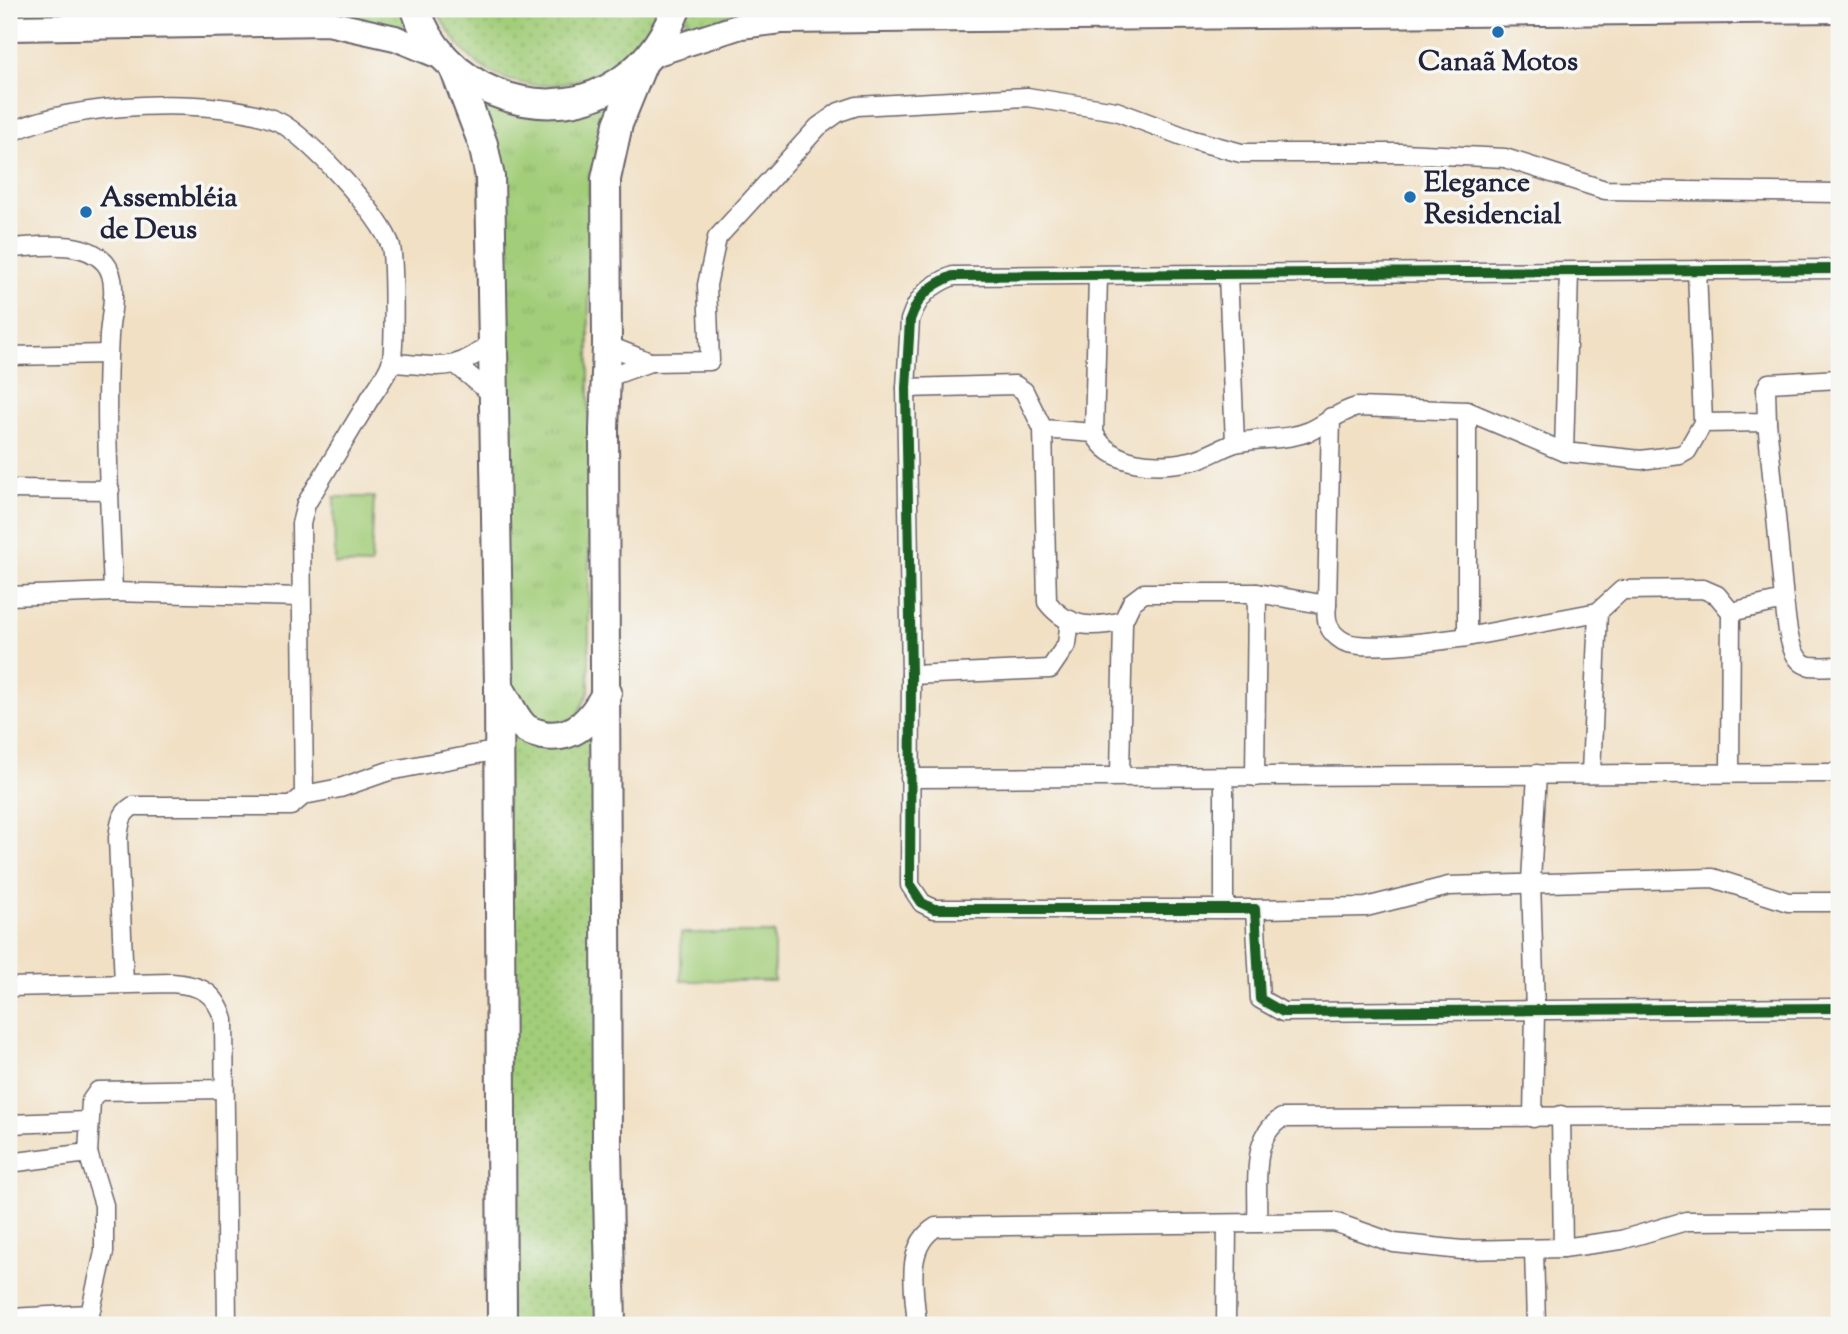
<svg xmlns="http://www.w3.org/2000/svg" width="1848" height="1334" font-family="'Sorts Mill Goudy',serif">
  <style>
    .grass { fill: url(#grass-tufts); stroke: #62785a; stroke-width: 2 }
    .park { fill: url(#park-dots); stroke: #62785a; stroke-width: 2 }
    .pitch { fill: #a2cd79; stroke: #62785a; stroke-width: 2 }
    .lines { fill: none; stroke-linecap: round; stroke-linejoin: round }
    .minor-casing { stroke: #6a646b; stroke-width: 21 }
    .secondary-casing { stroke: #6a646b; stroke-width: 28 }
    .primary-casing { stroke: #6a646b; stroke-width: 32 }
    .minor { stroke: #fff; stroke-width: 18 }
    .secondary { stroke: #fff; stroke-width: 24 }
    .primary { stroke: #fff; stroke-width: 28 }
    .cycleway-casing { stroke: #f6f6f2; stroke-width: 15 }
    .cycleway { stroke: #1b5e20; stroke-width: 10 }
    .poi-dot { fill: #1f6fb2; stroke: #f6f6f2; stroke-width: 2.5 }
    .labels { text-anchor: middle; stroke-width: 7; stroke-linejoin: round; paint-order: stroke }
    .poi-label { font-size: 28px; font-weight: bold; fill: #22223b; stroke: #f6f6f2; text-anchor: start }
  </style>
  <defs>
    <pattern id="grass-tufts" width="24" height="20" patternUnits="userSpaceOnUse" patternTransform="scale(1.75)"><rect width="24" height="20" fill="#a2cd79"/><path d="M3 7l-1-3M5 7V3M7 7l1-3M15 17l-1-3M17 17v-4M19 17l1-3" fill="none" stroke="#8bb06a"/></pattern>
    <pattern id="park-dots" width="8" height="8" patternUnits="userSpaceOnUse" patternTransform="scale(1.75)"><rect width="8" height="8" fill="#a2cd79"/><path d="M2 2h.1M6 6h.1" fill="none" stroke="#8bb06a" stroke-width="1.8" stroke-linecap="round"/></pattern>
  </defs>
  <rect width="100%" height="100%" fill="#f6f6f2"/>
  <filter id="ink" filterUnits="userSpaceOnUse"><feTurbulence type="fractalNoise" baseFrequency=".0143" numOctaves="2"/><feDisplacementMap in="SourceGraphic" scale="14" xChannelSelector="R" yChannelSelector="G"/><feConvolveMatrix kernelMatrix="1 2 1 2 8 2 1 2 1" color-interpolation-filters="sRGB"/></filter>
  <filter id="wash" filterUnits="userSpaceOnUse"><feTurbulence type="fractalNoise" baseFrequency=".00686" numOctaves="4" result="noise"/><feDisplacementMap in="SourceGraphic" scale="28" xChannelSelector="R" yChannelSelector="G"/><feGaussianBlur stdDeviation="1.57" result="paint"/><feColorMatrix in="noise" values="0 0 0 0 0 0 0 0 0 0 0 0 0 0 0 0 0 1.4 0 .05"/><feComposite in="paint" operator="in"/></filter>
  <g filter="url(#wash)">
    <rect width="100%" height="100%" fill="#f1e0c4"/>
    <!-- grass -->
    <polygon class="grass" points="475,98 490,107 516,113 619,100 589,176 589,692 576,718 552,726 529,720 511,685"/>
    <!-- park -->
    <g class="park">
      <polygon points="9,9 404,9 416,38 9,17"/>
      <path d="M436,9h221c-26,68 -117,101 -179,55 -19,-15 -31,-34 -42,-55z"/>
      <polygon points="688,9 936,9 739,11 682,37"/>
      <polygon points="506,718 523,734 595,720 597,1325 510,1325"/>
    </g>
    <!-- pitch -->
    <g class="pitch">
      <polygon points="334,497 374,497 371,565 335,564"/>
      <rect x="681" y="933" width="93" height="48"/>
    </g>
  </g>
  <g filter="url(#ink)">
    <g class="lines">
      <defs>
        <g id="minor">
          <path d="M9,134c56,-32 211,-39 270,-12 27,13 104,95 112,125 3,13 4,104 0,116 -4,12 -15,26 -22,37 -21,35 -42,69 -63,104l-5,20 3,271 -13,11h-158c-13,8 -13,18 -15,32l6,146"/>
          <path d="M9,248c29,-1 75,-10 96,15 15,17 5,53 4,73 -5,85 1,171 4,256l-104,4"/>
          <path d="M1839,269l-886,7c-23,9 -35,20 -43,44l-4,68 5,287 -1,210 12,18 12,6h321l5,90 23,13 556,-4"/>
          <polyline points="1697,270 1703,423"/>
          <polyline points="1228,274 1235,443"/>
          <polyline points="607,345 650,362"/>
          <polyline points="9,356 108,354"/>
          <path d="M391,363c47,2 64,12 102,-22"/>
          <polyline points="458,366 494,396"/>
          <polyline points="606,378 650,362 710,361 707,285 717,238 818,127 839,112 857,106 1027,97 1116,111 1193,140 1241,153 1402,153 1505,158 1605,190 1839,193"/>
          <path d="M906,388l109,-3 9,6 19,38 51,4c17,34 63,35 96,28 16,-3 30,-13 45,-18 24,-6 51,-2 75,-12 17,-8 28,-19 47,-24l110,4 97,41 77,8 39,-5 7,-4 16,-28 64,-1 -1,-33 3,-6 70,-4"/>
          <polyline points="1467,411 1467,637 1598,612"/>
          <path d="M1043,429l4,173c21,27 46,26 76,19"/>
          <polyline points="1094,433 1098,276"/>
          <polyline points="1564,452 1569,272"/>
          <polyline points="9,489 110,490"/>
          <polyline points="113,592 300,597"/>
          <path d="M1784,600c3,19 3,62 26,66 9,1 20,0 29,0"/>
          <polyline points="1327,605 1331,417"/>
          <polyline points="1731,612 1784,600 1767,422"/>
          <polyline points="911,675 1050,669 1067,644 1070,620"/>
          <polyline points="1591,773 1598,612 1622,590 1703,589 1717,595 1731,612 1730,772"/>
          <path d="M1120,775l3,-154 9,-19 12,-9h113l70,12c-2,16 1,27 16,36 19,11 100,-1 124,-4"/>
          <polyline points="1255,777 1257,593"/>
          <polyline points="910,778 1839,773"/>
          <polyline points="304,795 340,788 389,771 499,750"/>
          <polyline points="1224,909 1224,778"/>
          <polyline points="1255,909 1366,907 1449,886 1713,878 1788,902 1839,902"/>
          <path d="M9,987l162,-4c29,2 44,8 53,37l3,305"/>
          <polyline points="1561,1115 1563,1248"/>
          <polyline points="1533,1118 1535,1011 1531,881 1537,774"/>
          <polyline points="9,1124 88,1121"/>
          <polyline points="88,1153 104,1205 104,1252 90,1314"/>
          <polyline points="9,1163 88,1153 91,1101 98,1091 224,1089"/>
          <path d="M1257,1221c2,-34 -8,-83 25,-103l557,-3"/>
          <polyline points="1534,1249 1536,1325"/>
          <polyline points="9,1318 90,1314 87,1323"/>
          <path d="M917,1325c-2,-32 -14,-78 19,-98l398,-5 60,21 68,7 101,-2 58,-8 65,-19 153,-1"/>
          <polyline points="1226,1325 1227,1224"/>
        </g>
        <g id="secondary">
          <polyline points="9,28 328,23 395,38 444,58"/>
          <polyline points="651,55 741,26 781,21 1839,10"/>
        </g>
        <g id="primary">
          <path d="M416,9c24,77 120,118 192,80 33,-18 55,-46 68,-80"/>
          <polyline points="454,68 483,144 490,177 499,686 502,1325"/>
          <path d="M500,689c7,11 14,28 23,37 6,6 13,7 20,9 33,5 50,-17 64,-43"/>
          <polyline points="611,1325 607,1148 604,430 607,345 606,179 618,124 642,65"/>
        </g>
      </defs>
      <!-- minor casing -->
      <use href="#minor" class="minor-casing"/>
      <!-- secondary casing -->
      <use href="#secondary" class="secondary-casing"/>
      <!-- primary casing -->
      <use href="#primary" class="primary-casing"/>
      <!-- minor -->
      <use href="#minor" class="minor"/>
      <!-- secondary -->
      <use href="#secondary" class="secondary"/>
      <!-- primary -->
      <use href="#primary" class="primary"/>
      <defs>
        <path id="cycleway" d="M1839,269l-886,7c-23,9 -35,20 -43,44l-4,68 5,287 -1,210 12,18 12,6h321l5,90 23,13 556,-4"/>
      </defs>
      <!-- cycleway casing -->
      <use href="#cycleway" class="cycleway-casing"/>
      <!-- cycleway -->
      <use href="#cycleway" class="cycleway"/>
    </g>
  </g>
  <!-- markers -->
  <g class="poi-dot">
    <circle cx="1498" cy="32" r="7"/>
    <circle cx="1410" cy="197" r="7"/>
    <circle cx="86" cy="212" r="7"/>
  </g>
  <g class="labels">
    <!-- poi labels -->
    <g class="poi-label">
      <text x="1498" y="70" text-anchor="middle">Canaã Motos</text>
      <text x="1424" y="191">Elegance<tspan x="1424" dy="32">Residencial</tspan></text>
      <text x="100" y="206">Assembléia<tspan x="100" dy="32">de Deus</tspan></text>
    </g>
  </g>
  <!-- margin -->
  <rect width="1848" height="1334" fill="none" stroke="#f6f6f2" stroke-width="35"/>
</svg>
